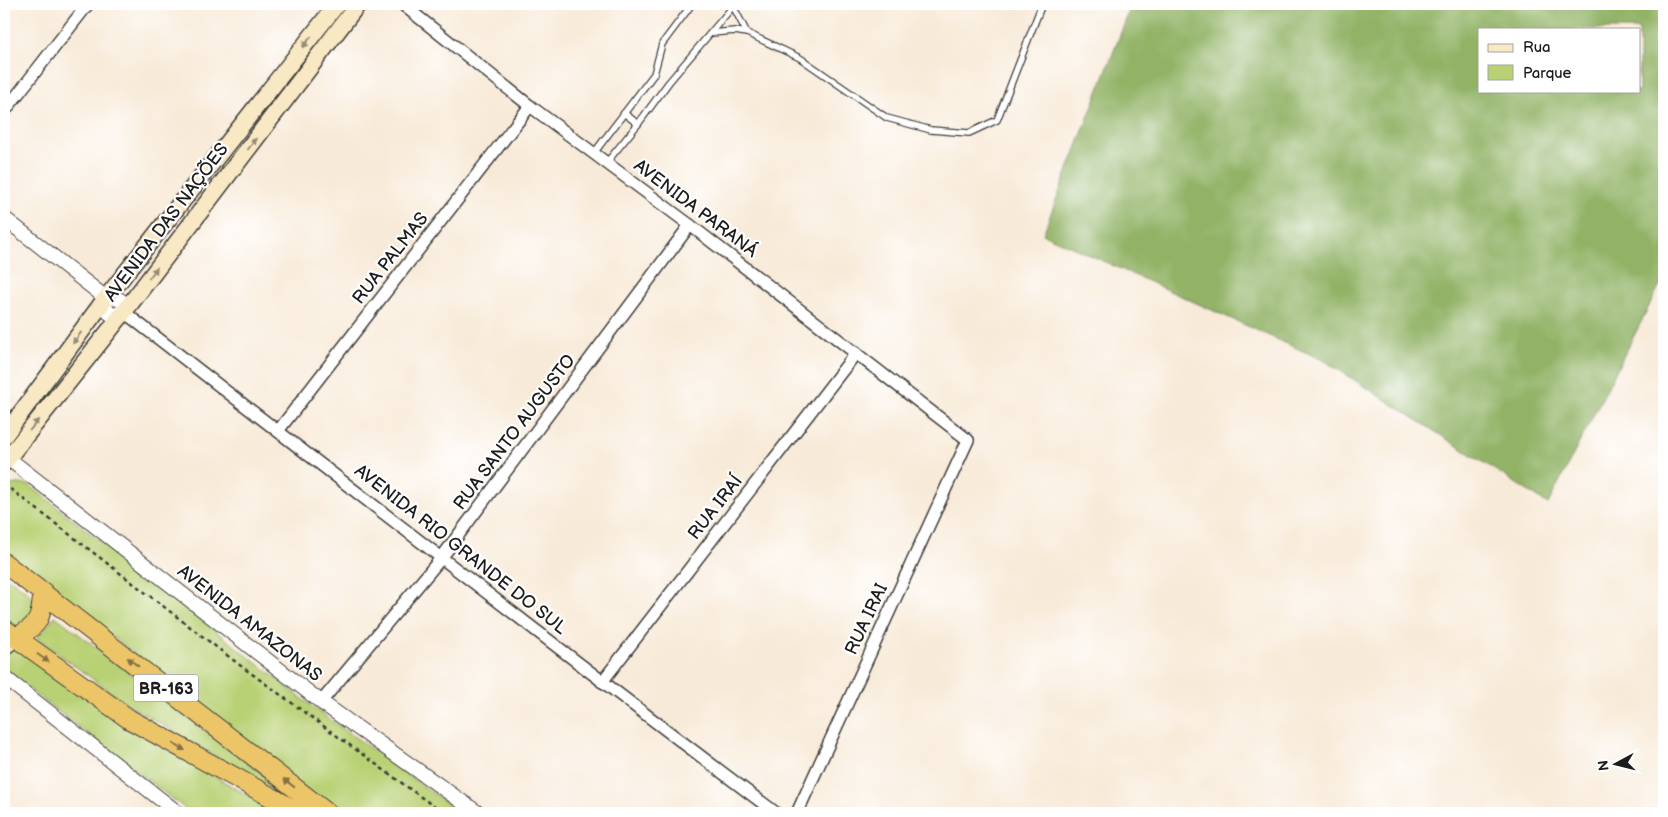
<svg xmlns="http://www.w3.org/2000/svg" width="1668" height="817" font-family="'Balsamiq Sans',sans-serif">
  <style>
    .green { fill: #b9d175; stroke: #6a7648 }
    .forest { fill: #92b366; stroke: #576841; fill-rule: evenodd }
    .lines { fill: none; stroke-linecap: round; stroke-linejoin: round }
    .service-casing { stroke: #3d3b38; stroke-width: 8 }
    .minor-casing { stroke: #3d3b38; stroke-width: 14 }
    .tertiary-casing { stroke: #3d3b38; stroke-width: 16 }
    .secondary-casing { stroke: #3d3b38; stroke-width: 19 }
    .trunk-casing { stroke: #3d3b38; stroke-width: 21 }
    .path { stroke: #3d3b38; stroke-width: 2.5; stroke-dasharray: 4 4; stroke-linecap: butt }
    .service { stroke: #fff; stroke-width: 5.5 }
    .minor { stroke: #fff; stroke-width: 11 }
    .tertiary { stroke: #fff; stroke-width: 14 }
    .secondary { stroke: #f8e8c3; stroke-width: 16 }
    .trunk { stroke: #edc569; stroke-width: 19 }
    .oneway { fill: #958c78 }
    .oneway2 { fill: #847042 }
    .labels { text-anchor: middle; stroke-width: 4.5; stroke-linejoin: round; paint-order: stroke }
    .shield { fill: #fff; stroke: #606060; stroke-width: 1 }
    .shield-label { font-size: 16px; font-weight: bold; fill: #1c1c1c }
    .street-label { font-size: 18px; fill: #1c1c1c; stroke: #fff }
  </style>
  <rect width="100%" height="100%" fill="#fff"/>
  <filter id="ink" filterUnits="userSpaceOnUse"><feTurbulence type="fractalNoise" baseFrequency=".02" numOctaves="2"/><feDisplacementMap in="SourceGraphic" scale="10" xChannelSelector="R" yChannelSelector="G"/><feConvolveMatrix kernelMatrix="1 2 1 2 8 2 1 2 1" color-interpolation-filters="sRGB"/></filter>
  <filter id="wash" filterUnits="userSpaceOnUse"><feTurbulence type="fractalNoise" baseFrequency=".0096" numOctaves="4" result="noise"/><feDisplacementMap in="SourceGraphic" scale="20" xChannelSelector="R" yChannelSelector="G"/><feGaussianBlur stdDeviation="1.12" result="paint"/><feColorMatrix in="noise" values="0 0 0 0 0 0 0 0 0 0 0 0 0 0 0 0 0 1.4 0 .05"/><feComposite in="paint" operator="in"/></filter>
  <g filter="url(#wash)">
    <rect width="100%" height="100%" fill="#f8ead8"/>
    <!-- green -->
    <g class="green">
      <polygon points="18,484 29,485 314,708 461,813 336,813 4,551 4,486"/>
      <path d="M4,575c13,10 37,20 29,40 -2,4 -8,9 -11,12l-10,-2 -8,-6z"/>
      <polygon points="55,616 300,803 299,806 124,702 37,638"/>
      <polygon points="13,644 156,743 279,813 191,813 4,670 4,654"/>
    </g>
    <!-- forest -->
    <path class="forest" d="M1132,4h532v273l-116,227 -223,-143 -282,-127zM1479,29h160v62h-160z"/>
  </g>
  <g filter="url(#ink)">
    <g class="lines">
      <defs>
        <g id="service">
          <polyline points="733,6 747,33"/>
          <polyline points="711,33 735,31 747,33 800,58 887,118 931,130 969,133 997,120 1042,4"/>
          <polyline points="624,113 638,124"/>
          <polyline points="594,153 654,74 662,44 692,4"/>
          <polyline points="607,162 638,124 669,82 735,4"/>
        </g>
        <g id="minor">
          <polyline points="402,4 530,106 690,225 968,440 797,813"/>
          <polyline points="4,112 88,4"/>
          <path d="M124,312c217,168 433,337 652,501"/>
          <polyline points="278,431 530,106"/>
          <polyline points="602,682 856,353"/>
          <polyline points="321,702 442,557 690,225"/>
        </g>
        <g id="tertiary">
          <polyline points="4,218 106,298"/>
          <path d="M115,297l8,5 1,10 -11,3c-8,-3 -8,-9 -7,-17z"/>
          <polyline points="4,455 321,702 478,813"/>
          <polyline points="4,677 178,813"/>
        </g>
        <g id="secondary">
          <polyline points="4,436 106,298 337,4"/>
          <polyline points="4,463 124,312 358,4"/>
          <polyline points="4,647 15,638"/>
        </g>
        <g id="trunk">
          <polyline points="4,563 327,813"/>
          <polyline points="4,629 129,719 300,813"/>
          <path d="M15,638c25,-13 26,-19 28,-46"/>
        </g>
      </defs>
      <!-- service casing -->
      <use href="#service" class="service-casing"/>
      <!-- minor casing -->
      <use href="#minor" class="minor-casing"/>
      <!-- tertiary casing -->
      <use href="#tertiary" class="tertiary-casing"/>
      <!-- secondary casing -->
      <use href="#secondary" class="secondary-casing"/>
      <!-- trunk casing -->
      <use href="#trunk" class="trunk-casing"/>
      <!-- path -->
      <polyline class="path" points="4,484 241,666 443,813"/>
      <!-- service -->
      <use href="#service" class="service"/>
      <!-- minor -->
      <use href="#minor" class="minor"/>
      <!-- tertiary -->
      <use href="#tertiary" class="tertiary"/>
      <!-- secondary -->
      <use href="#secondary" class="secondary"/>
      <!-- trunk -->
      <use href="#trunk" class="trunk"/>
    </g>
    <!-- one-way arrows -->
    <defs><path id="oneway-solid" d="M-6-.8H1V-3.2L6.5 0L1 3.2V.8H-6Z" transform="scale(1.25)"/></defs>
    <g class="oneway">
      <use href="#oneway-solid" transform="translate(307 42) rotate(128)"/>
      <use href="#oneway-solid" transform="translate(252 144) rotate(-53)"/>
      <use href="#oneway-solid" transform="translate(153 273) rotate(-53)"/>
      <use href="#oneway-solid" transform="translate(77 338) rotate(126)"/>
      <use href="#oneway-solid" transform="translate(34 425) rotate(-51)"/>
    </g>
    <g class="oneway2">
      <use href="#oneway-solid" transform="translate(43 658) rotate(35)"/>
      <use href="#oneway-solid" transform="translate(133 662) rotate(-142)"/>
      <use href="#oneway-solid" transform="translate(179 747) rotate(29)"/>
      <use href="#oneway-solid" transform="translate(289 783) rotate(-142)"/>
    </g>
  </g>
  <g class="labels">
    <!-- shield labels -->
    <rect class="shield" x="133.5" y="674.5" width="65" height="27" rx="4"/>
    <g class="shield-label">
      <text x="166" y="694">BR-163</text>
    </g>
    <!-- street labels -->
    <g class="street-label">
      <text transform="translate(696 208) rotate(37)" y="6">AVENIDA PARANÁ</text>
      <text transform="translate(166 222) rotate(-53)" y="6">AVENIDA DAS NAÇÕES</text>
      <text transform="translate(390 258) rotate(-52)" y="6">RUA PALMAS</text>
      <text transform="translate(514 432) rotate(-53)" y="6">RUA SANTO AUGUSTO</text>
      <text transform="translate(715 507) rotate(-52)" y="6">RUA IRAÍ</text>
      <text transform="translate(461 549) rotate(38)" y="6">AVENIDA RIO GRANDE DO SUL</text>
      <text transform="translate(866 619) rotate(-65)" y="6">RUA IRAI</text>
      <text transform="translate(250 623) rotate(38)" y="6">AVENIDA AMAZONAS</text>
    </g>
  </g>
  <!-- margin -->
  <rect width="1668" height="817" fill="none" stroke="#fff" stroke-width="20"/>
  <!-- legend -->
  <rect x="1478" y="28" width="162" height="65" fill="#ffffff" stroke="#a4a4a4"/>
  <rect x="1488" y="44" width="25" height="8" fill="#f8e8c3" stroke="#a4a4a4"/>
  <text x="1523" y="52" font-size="15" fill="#1c1c1c">Rua</text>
  <rect x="1488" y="65" width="25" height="15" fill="#b9d175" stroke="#a4a4a4"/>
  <text x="1523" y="78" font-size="15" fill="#1c1c1c">Parque</text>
  <!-- north arrow -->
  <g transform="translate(1616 764) rotate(263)" stroke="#ffffff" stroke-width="4" paint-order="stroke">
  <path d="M0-4L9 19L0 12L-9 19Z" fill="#1c1c1c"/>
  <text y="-8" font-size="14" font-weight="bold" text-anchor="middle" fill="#1c1c1c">N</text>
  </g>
</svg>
